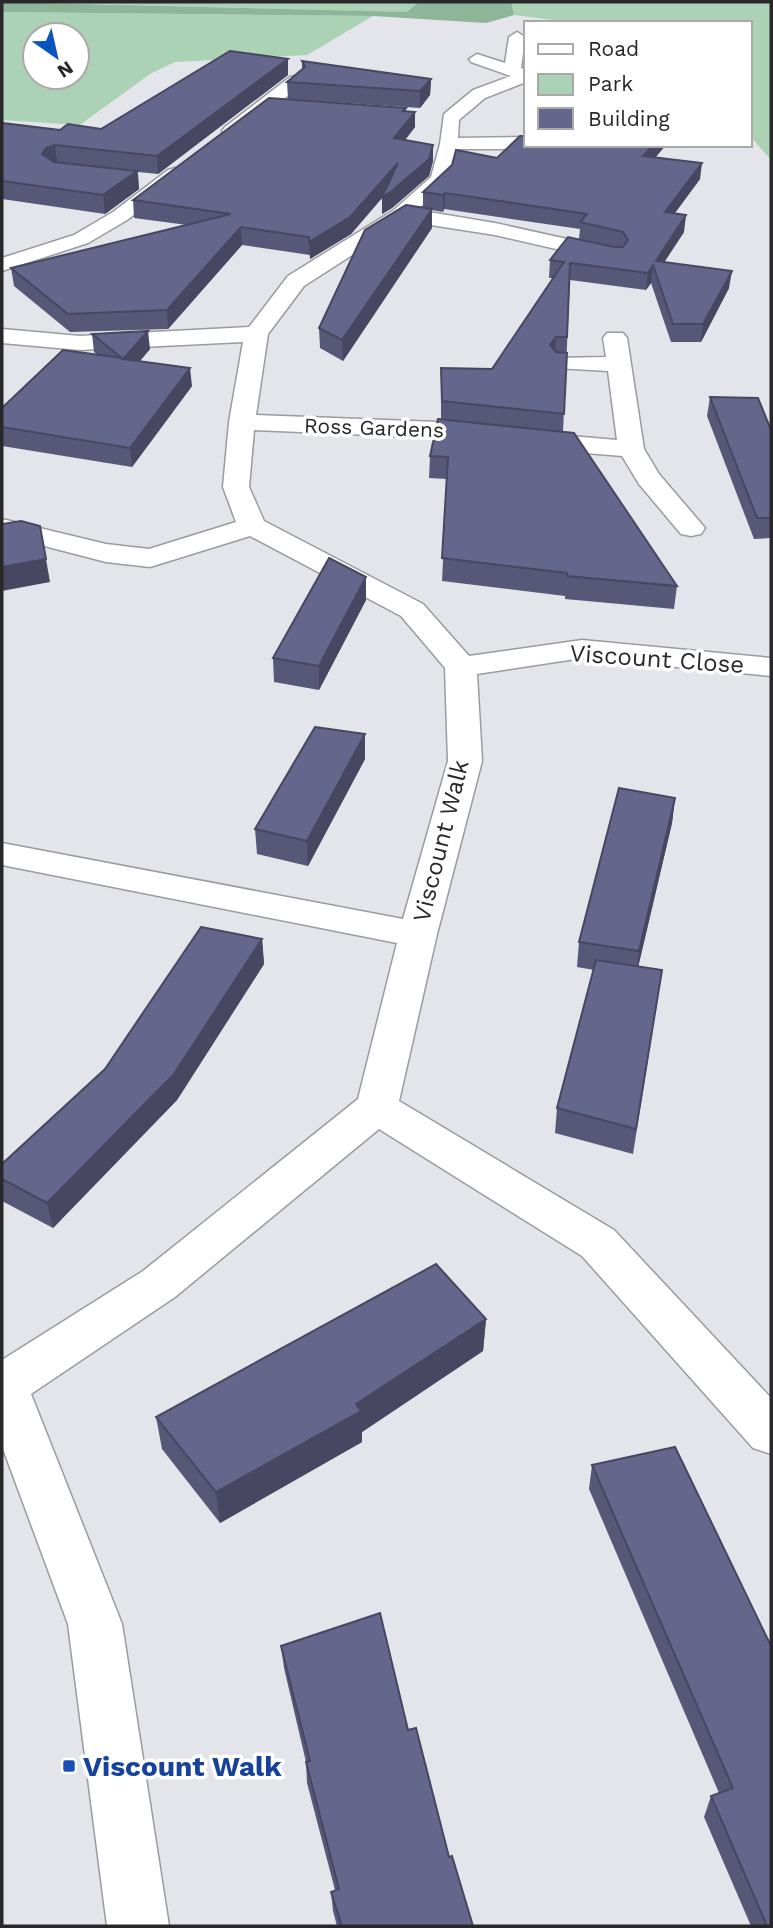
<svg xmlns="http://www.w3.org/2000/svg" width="773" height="1928" font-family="'Work Sans',sans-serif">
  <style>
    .green { fill: #acd2b6; fill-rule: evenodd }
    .forest { fill: #8db598 }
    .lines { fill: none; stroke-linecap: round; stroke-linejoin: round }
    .street-casing { stroke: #9a9ba0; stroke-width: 3 }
    .street { fill: #fff; fill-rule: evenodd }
    .wall { fill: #575878 }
    .shaded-wall { fill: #474762 }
    .building { fill: #65668c; stroke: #474762; stroke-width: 2 }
    .transit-dot { fill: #1a4fb4; stroke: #fff; stroke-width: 2.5 }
    .labels { text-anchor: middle; stroke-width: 7; stroke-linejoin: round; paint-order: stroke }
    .far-street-label { font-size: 21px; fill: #28282a; stroke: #fff }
    .street-label { font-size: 24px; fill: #28282a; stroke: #fff }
    .near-transit-label { font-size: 28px; font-weight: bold; fill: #164399; stroke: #fff; text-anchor: start }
  </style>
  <rect width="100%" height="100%" fill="#e4e5ea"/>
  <!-- green -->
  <g class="green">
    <polygon points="20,2 771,2 771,160 750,136 750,23 576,23 514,15"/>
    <path d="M2,12l371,4 -66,39 -132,7 -25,12 -70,51 -78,-5zM35,35h42v42h-42z"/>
  </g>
  <!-- forest -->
  <polygon class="forest" points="2,2 407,12 419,2 511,2 514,15 486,23 373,16 2,12"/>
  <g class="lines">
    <defs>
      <g id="street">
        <polygon points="517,32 525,37 521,68 526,70 526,82 485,98 459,120 458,138 526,137 526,145 534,145 526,149 457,149 450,179 417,210 495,223 621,251 624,256 621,261 613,262 495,235 405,221 304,286 268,334 256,415 464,423 525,432 617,440 608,371 555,368 551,363 555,358 606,357 603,338 607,333 623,333 627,338 644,449 659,474 705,528 701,534 691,536 681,534 639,484 622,456 525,448 464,439 254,430 249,487 264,521 423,604 469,656 582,640 771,658 771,676 582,658 477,674 482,761 437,934 399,1101 614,1230 771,1398 771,1454 753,1448 582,1256 379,1129 175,1297 31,1394 122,1624 169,1926 107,1926 68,1624 2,1446 2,1360 143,1271 358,1099 397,943 2,865 2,843 403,919 448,761 445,668 401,616 250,536 150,567 106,562 2,535 2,519 106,544 149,549 236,522 223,487 229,422 243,342 80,350 2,343 2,329 80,336 249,327 288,276 394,210 431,177 440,144 444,114 473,90 511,76 471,62 469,59 477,54 505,63 509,37"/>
        <polygon points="296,76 302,77 304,81 302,85 237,135 225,135 222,131 225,127 290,77"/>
        <polygon points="175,168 182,170 185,174 182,178 127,220 88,243 2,271 2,258 74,235 113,212 168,170"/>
      </g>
    </defs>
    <!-- street casing -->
    <use href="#street" class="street-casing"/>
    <!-- street -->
    <use href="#street" class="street"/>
  </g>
  <!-- wall -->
  <g class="wall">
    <polygon points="288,59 288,75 158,174 138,172 139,189 105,214 2,199 2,123 60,130 101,129"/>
    <polygon points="302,61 431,79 430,95 420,108 288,99 287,82 302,69"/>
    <polygon points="406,111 415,112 415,127 405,140 433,161 429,176 392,208 382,214 382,198 351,234 310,259 310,255 242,245 168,329 70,332 14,286 11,268 187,225 134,218 133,200"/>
    <polygon points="526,145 666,145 655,158 700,179 675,213 684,232 664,262 729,288 701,342 671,342 651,283 646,290 570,280 563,432 677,586 674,609 565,599 565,596 442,581 447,479 429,478 430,456 441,419 441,368 492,369 553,278 549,278 550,260 616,247 579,239 580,229 444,209 443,212 432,210 432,228 343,361 320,348 319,328 423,208 423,192"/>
    <polygon points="92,334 150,349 140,361 192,386 132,467 2,446 2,408 98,355 94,352"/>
    <polygon points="710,397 771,430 771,538 754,539 707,416"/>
    <polygon points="366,600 319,690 274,682 273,658"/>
    <polygon points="365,734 365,759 308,866 257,854 255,829"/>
    <polygon points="675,798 672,823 638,967 662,971 633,1154 555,1133 557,1108 594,970 577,967 579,942"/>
    <polygon points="262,939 264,964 177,1100 53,1228 2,1201 2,1164"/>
    <polygon points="486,1319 483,1351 362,1432 362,1442 220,1523 162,1449 156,1417"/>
    <polygon points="592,1465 771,1646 771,1926 751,1926 704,1817 711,1796 719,1793 589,1489"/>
    <polygon points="281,1646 408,1730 449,1857 473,1926 337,1926 333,1911 331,1892 335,1890 307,1783 306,1762 284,1668"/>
  </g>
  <!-- shaded-wall -->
  <g class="shaded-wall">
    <polygon points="288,59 288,75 158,174 157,156"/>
    <polygon points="431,79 430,95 420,108 420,91"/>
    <polygon points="406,108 406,123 415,112 415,127 394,154 394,138 403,111"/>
    <polygon points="55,145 57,162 48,165 42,154 46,148"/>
    <polygon points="433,145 433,161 429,176 392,208 382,214 382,198 351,234 310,259 309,242 398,163"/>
    <polygon points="653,145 666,145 642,172 643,156"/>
    <polygon points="702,163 700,179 663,229 665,212"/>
    <polygon points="137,171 139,189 105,214 103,195"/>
    <polygon points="445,193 444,209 443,212 443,195"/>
    <polygon points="432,209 432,228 343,361 342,340"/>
    <polygon points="686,215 684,232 656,275 656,261"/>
    <polygon points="241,227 242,245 168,329 167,310"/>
    <polygon points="653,265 651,283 646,290 648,273"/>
    <polygon points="732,271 729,288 701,342 703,324"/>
    <polygon points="148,331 150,349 126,377 123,359"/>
    <polygon points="556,337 555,355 550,345"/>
    <polygon points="190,368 192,386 132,467 130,448"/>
    <polygon points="46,559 50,582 2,591 2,567"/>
    <polygon points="366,577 366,600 319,690 319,666"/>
    <polygon points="365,734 365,759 308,866 307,841"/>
    <polygon points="675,798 672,823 636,976 639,951"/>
    <polygon points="262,939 264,964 177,1100 53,1228 47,1203"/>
    <polygon points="486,1319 483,1351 362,1432 362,1442 220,1523 216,1492 356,1404"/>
  </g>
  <!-- building -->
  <g class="building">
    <polygon points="230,51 288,59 157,156 55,145 46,148 42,154 54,162 137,171 103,195 2,181 2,123 60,130 68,124 101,129"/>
    <polygon points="302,61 431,79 420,91 287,82 305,67"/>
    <polygon points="269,98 406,108 403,111 415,112 394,138 433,145 429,159 392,191 382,197 398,163 350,217 309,242 309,237 241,227 167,310 68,314 11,268 231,214 133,200"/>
    <polygon points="520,136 526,136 526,145 653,145 643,156 702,163 665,212 686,215 656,261 732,271 703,324 673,324 653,265 648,273 570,263 567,337 556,337 550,345 556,352 567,353 564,414 442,401 441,368 492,369 564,262 550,260 568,237 614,247 623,247 628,240 623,232 580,222 587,214 445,193 443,195 423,192 452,165 456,150 497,158"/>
    <polygon points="406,205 432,209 342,340 319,328 365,230"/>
    <polygon points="148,331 123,359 190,368 130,448 2,427 2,408 63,350 122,358 92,334"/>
    <polygon points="710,397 758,398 771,430 771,518 757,518"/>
    <polygon points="438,419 574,433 677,586 567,576 567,573 442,558 448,457 430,456"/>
    <polygon points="21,521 40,526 46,559 2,567 2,524"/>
    <polygon points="329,558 366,577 319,666 273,658"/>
    <polygon points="315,727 365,734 307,841 255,829"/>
    <polygon points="619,788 675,798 639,951 579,942"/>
    <polygon points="201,927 262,939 174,1074 47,1203 2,1179 2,1164 105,1069"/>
    <polygon points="596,960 662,970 636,1129 557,1108"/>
    <polygon points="436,1264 486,1319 356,1404 361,1411 216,1492 156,1417"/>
    <polygon points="675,1447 771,1646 771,1926 767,1926 711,1796 733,1788 592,1465"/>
    <polygon points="380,1613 408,1730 416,1728 449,1857 452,1856 473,1926 342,1926 331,1892 339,1889 306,1762 310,1761 281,1646"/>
  </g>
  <!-- markers -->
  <rect class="transit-dot" x="62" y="1759" width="14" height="14" rx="3.5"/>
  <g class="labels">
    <!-- far-street labels -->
    <g class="far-street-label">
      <text transform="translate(374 428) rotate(2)" y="7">Ross Gardens</text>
    </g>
    <!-- street labels -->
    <g class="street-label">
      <text transform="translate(657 659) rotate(4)" y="8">Viscount Close</text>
      <text transform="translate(441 841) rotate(-76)" y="8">Viscount Walk</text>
    </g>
    <!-- near-transit labels -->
    <g class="near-transit-label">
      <text x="83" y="1776">Viscount Walk</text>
    </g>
  </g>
  <!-- border -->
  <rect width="773" height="1928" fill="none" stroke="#28282a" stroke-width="7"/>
  <!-- legend -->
  <rect x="524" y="21" width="228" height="126" fill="#ffffff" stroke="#a9a9aa" stroke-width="2"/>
  <rect x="538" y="44" width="35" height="10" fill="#ffffff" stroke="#a9a9aa" stroke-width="2"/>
  <text x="588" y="56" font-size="21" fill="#28282a">Road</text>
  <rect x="538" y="74" width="35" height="21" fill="#acd2b6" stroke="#a9a9aa" stroke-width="2"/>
  <text x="588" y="91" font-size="21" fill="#28282a">Park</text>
  <rect x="538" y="108" width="35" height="21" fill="#65668c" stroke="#a9a9aa" stroke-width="2"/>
  <text x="588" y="126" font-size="21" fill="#28282a">Building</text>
  <!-- north arrow -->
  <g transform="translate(56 56) rotate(146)"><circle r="33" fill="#ffffff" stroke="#a9a9aa" stroke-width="2"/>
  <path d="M0-5L12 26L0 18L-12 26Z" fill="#0954be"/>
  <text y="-10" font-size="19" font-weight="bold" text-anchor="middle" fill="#28282a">N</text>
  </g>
</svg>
